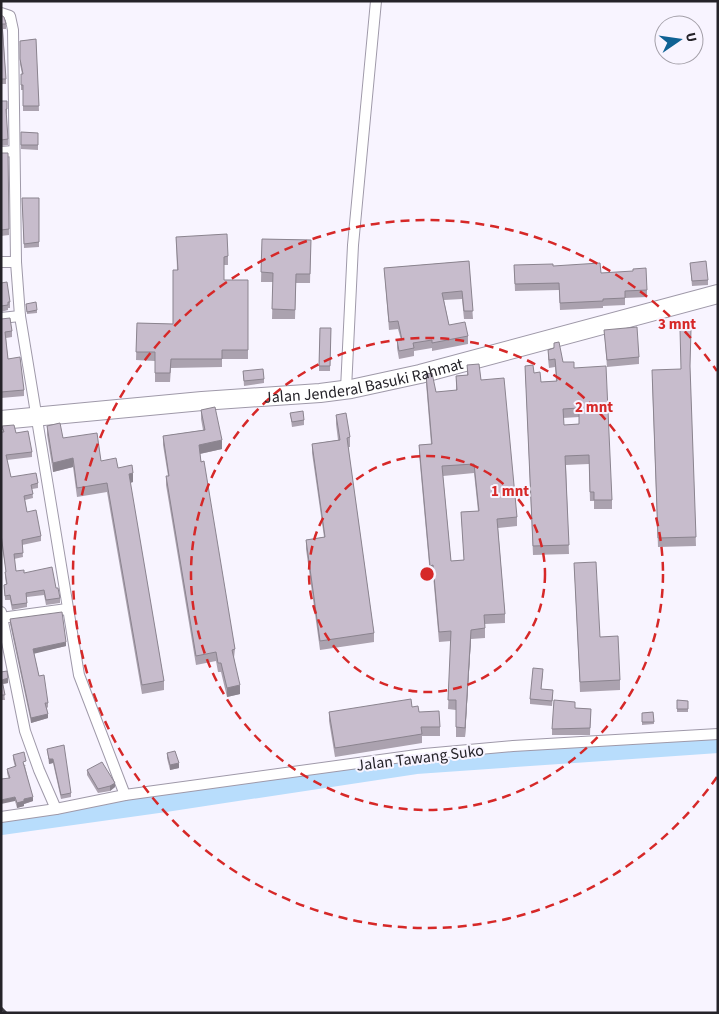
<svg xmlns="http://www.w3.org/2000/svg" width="719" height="1014" font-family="'Source Sans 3',sans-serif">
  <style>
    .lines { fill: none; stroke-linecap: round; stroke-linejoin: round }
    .river { stroke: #b8ddfc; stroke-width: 18 }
    .street-casing { stroke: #9f99a9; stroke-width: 12 }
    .highway-casing { stroke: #9f99a9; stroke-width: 20 }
    .street { stroke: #fff; stroke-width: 10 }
    .highway { stroke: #fff; stroke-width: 18 }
    .rail { stroke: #413f45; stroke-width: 3 }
    .wall { fill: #aba2af; fill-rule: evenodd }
    .shaded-wall { fill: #8b848f }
    .building { fill: #c7bccc; stroke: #8b848f; fill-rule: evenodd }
    .ring { fill: none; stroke: #d62828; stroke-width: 2.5; stroke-dasharray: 9 6 }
    .labels { text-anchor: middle; stroke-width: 4; stroke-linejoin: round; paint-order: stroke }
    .street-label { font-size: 16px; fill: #252329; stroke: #f8f4ff }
    .centre { fill: #d62828; stroke: #f8f4ff; stroke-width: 2.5 }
    .ring-label { font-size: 15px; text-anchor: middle; font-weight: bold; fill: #d62828; stroke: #f8f4ff; stroke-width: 4; stroke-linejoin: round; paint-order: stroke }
  </style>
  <rect width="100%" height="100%" fill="#f8f4ff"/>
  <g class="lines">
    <!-- river -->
    <polyline class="river" points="1,826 165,803 416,765 718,744"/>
    <defs>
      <g id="street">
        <polyline points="1,13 10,16 13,30 16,262 20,316 79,675 125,795"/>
        <polyline points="1,152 14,151"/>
        <polyline points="1,262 16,262"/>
        <polyline points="1,318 20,316"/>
        <polyline points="346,389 353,245 376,1"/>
        <polyline points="1,612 25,731 39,770 56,809"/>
        <polyline points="1,618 67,609"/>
        <polyline points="1,817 56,809 125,795 424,754 513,746 718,734"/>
      </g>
      <g id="highway">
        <path id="s1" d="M1,420l201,-19 118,-8 31,-4 69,-15 298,-80"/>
      </g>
    </defs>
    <!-- street casing -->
    <use href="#street" class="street-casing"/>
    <!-- highway casing -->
    <use href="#highway" class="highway-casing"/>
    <!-- street -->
    <use href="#street" class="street"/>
    <!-- highway -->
    <use href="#highway" class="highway"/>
    <!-- rail -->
    <polyline class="rail" points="1,1008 6,1013"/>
  </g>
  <!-- wall -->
  <g class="wall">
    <polygon points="1,15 6,24 6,29 3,29 6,79 6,84 1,84"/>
    <polygon points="36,39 39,111 23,111 23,90 21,90 21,74 22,74 20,64 20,41"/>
    <polygon points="1,101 7,101 7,114 6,114 8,139 8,145 1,146"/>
    <polygon points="21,132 38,133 38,150 21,149"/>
    <polygon points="1,153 8,153 9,235 1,236"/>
    <polygon points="22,198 39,198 39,247 24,248"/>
    <polygon points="176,237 228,256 228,265 224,265 224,280 248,280 248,359 222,359 222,367 171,368 170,382 155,382 155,361 136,360 137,323 173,324 177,270"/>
    <polygon points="262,239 311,240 310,283 296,283 295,319 272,319 273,282 261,282"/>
    <polygon points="469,261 473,319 464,319 462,299 444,300 449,325 468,336 468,344 432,351 432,348 414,351 414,356 399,359 397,348 397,340 401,340 398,329 389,330 384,268"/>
    <polygon points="690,263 708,280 708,285 692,286"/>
    <polygon points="514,265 553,266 601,273 647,290 647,297 625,298 625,305 603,306 603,308 560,310 559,290 515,291"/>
    <polygon points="1,283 10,302 10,308 8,308 8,310 1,312"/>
    <polygon points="26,306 37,310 37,313 27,314"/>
    <polygon points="1,319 12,331 12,337 6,338 8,359 24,390 24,396 1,398"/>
    <polygon points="320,328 331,328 330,371 319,371"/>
    <polygon points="604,330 639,357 639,364 607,367"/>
    <path d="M554,343l9,19 11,6 38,132v9h-18v-8h-4l-1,-37 -23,1 3,89 -36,1 -8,-189 9,7 7,9 15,-1 -1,-14 -6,1 -1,-9v-9l6,-2zM579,417v7l-15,1 -1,-7z"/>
    <path d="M467,365l14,15 36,137v9l-19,2 7,86v9l-20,1v14l-14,1 -6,98h-9v-27l-8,-1 3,-68 -12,1 -6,-67h-3l-11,-121v-9l12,-1 -5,-61v-9l10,18 20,-1v-15l11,-1zM474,473l4,38 -17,1 3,48 -13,1 -8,-85z"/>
    <polygon points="243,371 264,379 264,383 244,386"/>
    <polygon points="690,371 696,546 658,547 652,379"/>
    <polygon points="201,410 222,449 200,454 235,649 234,658 240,694 227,697 221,672 218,672 216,661 196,665 166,485 166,476 168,476 163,445 163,436 203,430 201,419"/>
    <polygon points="290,413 304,420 304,425 292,427"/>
    <polygon points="336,415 350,437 350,447 348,447 374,633 374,642 320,650 306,549 306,540 324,537 312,453 312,444 338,440 336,424"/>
    <polygon points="2,426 16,433 32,452 32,457 7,460 11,477 38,483 38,488 32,489 33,498 25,500 27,512 41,536 41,541 22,545 23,557 14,559 16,571 24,573 56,588 60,598 60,603 46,605 44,595 27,597 27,607 12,610 10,600 5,600 4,585 6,584 5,577 5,572 6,572 1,539 1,432 3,432"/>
    <polygon points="47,426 63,438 101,461 118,468 133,482 130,483 164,681 164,690 142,694 107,492 77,497 73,467 53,472 47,435"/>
    <polygon points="574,563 600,637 620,680 620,690 580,692"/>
    <polygon points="10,619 66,646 34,653 39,676 48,703 48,707 47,708 48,718 31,723 10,624"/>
    <polygon points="1,672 8,683 3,684 5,700 1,700"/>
    <polygon points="543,674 541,689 553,695 552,706 530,704 530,699"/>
    <polygon points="677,700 688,701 688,712 677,712"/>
    <polygon points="412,707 440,727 440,736 422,736 422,743 335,757 329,721 329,712"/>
    <polygon points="575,708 591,709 590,735 552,735 552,729"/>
    <polygon points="653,712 654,724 642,725 642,713"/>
    <polygon points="47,749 71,793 71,797 61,799 53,763 49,764"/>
    <polygon points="167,753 179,768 170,770 167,758"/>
    <polygon points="13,755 26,766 25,766 33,801 24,804 24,806 17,808 7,773 7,769 15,767 13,759"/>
    <polygon points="87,770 115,787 110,791 98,793 87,775"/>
  </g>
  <!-- shaded-wall -->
  <g class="shaded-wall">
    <polygon points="222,440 222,449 199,454 199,445"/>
    <polygon points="73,458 73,467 53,472 53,463"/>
    <polygon points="133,473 133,482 129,483 129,474"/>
    <polygon points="471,630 471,639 465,737 465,728"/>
    <polygon points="66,642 66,646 33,654 33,649"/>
    <polygon points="8,678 8,683 2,684 2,680"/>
    <polygon points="240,685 240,694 227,697 227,688"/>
    <polygon points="48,714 48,718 31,723 31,718"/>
    <polygon points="49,759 53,759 53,763 49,764"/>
    <polygon points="179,763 179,768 170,770 170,765"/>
    <polygon points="115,783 115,787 110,791 110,786"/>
    <polygon points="15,797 15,801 1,804 1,800"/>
    <polygon points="33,797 33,801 24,804 24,806 17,808 17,803 24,799"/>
  </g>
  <!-- building -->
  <g class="building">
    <polygon points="1,15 4,17 6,24 2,24 6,79 1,79"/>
    <polygon points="36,39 39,106 23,106 23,85 21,85 21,74 23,74 20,59 20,41"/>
    <polygon points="1,101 7,101 7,109 6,109 8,139 1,140"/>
    <polygon points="21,132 38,133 38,145 21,145"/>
    <polygon points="1,153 8,153 9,229 1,230"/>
    <polygon points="22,198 39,198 39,242 24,244"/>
    <polygon points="227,234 228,256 224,257 224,280 248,280 248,350 222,350 222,359 171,359 170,373 155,373 155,352 136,352 137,323 173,324 173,270 178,270 176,237"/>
    <polygon points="262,239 311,240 310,274 296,274 295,310 272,309 273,273 261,272"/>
    <polygon points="469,261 473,311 464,311 462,291 442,293 449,325 465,322 468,336 432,343 432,340 413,343 414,348 399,351 397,340 402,340 398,321 389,322 384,268"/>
    <polygon points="706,261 708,280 692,281 690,263"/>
    <polygon points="600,263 601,273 633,271 633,269 646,268 647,290 625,291 625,298 603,299 603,301 560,303 559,283 515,284 514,265 553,264 553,266"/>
    <polygon points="7,282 10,302 8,302 8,305 1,306 1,283"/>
    <polygon points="36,302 37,310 27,312 26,304"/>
    <polygon points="10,318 12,331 5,332 8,359 20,357 24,390 1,392 1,319"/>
    <polygon points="637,327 639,357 607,360 604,330"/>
    <polygon points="320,328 331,328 330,366 319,366"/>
    <polygon points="680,329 691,329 690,366 696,537 658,538 652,370 681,369"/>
    <path d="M559,342l4,20h11v6l32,-2 6,134h-18v-8h-4l-1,-37 -24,1 4,89 -36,1 -8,-180 8,-1 1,8 6,-1 1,10 16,-1 -2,-22 -6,1 -1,-10 6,-2v-5zM579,408v16l-15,1 -1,-16z"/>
    <path d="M479,364l2,16 23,-2 13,139 -20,2 8,95 -21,1 1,13 -14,2 -6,98 -9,-1v-27h-8l3,-69 -12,1 -6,-67 -3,1 -11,-121 13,-1 -6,-70 6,-1 4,19 21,-2 -1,-14 12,-1 -1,-10zM474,464l5,47 -18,1 3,48 -13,1 -9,-95z"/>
    <polygon points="263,369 264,379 244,381 243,371"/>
    <polygon points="215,407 222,440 199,445 201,462 204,461 235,649 232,650 240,685 227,688 221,663 218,663 216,652 196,656 166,476 169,476 163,436 205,430 201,410"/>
    <polygon points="303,411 304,420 292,422 290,413"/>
    <polygon points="346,413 350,437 347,438 374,633 320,641 306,540 325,537 312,444 340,440 336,415"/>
    <polygon points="60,423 63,438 97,433 101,461 116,458 118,468 132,465 133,473 129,474 164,681 142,685 107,483 77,488 73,458 53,463 47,426"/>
    <polygon points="14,425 16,433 28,431 32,452 6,455 11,477 36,473 38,483 31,485 33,494 24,496 27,512 36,510 41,536 22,540 23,553 14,554 16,571 24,570 24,573 52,567 56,588 58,588 60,598 46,600 44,590 26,593 27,603 12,605 10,595 5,596 4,585 7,584 5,572 6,572 1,534 1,432 4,432 2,426"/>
    <polygon points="596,562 600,637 618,636 620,680 580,682 574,563"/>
    <polygon points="62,612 66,642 33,649 39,676 44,675 48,703 45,703 48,714 31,718 10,619"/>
    <polygon points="533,668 543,669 541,689 553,690 552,701 530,699"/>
    <polygon points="7,671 8,678 2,680 5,695 1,695 1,672"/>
    <polygon points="411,699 412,707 418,706 419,712 439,711 440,727 421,727 422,734 335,748 329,712"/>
    <polygon points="554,700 575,702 575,708 591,709 590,728 552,729"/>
    <polygon points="677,700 688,701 688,709 677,709"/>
    <polygon points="653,712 654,722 642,722 642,713"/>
    <polygon points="64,745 71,793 61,795 53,759 49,759 47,749"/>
    <polygon points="175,751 179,763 170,765 167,753"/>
    <polygon points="24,752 26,761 23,762 33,797 24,799 24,801 17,803 15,797 1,800 1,779 10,778 7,769 16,766 13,755"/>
    <polygon points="102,762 115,783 110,786 98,789 87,770"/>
  </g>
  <!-- distance rings -->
  <g class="ring">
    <circle cx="427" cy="574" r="118"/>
    <circle cx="427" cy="574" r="236"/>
    <path d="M717 777A354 354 0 1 1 717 371"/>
  </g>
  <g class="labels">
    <!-- street labels -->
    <g class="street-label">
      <text dy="6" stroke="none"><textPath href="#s1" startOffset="365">Jalan Jenderal Basuki Rahmat</textPath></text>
      <text transform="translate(420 757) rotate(-7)" y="6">Jalan Tawang Suko</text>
    </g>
  </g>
  <circle cx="427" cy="574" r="8" class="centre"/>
  <g class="ring-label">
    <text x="677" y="329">3 mnt</text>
    <text x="594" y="412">2 mnt</text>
    <text x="510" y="496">1 mnt</text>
  </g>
  <!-- border -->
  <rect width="719" height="1014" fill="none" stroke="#252329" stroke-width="5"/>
  <!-- north arrow -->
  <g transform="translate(679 40) rotate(77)"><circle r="24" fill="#f8f4ff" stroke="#a4a0a9"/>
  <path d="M0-4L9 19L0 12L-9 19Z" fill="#0f6294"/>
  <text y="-8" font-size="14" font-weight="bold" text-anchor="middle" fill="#252329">U</text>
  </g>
</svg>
